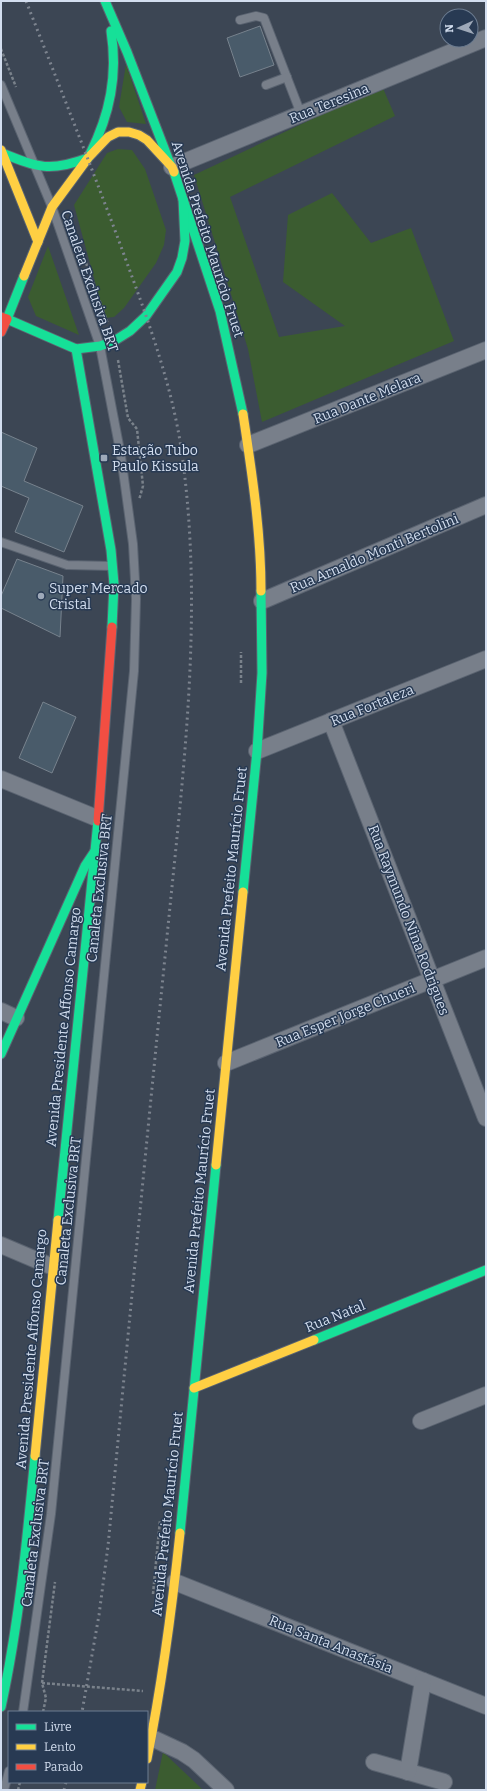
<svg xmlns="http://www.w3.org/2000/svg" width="487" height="1791" font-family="Bitter,serif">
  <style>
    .green { fill: #3b5c30 }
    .building { fill: #495b6a; stroke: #77828d }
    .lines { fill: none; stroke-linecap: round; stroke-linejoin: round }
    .lane-casing { stroke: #5a6370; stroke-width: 10 }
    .street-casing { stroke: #5a6370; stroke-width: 18 }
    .fast-casing { stroke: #5a6370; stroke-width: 11 }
    .slow-casing { stroke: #5a6370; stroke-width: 11 }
    .jam-casing { stroke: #5a6370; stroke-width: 11 }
    .path { stroke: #7a828b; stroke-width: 2.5; stroke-dasharray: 3 2; stroke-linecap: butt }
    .lane { stroke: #787f8a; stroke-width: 8 }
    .street { stroke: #787f8a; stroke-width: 16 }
    .fast { stroke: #16e098; stroke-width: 9 }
    .slow { stroke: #ffcf43; stroke-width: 9 }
    .jam { stroke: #f24e42; stroke-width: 9 }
    .rail { stroke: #7d848f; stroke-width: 3; stroke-dasharray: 2 4; stroke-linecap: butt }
    .poi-dot { fill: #9ea9b9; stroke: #283a53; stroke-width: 1.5 }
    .labels { text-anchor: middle; stroke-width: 3; stroke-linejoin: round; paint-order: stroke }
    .street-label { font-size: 14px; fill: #d3deef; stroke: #283a53 }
    .poi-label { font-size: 14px; fill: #d3deef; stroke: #283a53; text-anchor: start }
  </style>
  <rect width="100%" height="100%" fill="#3c4654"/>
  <!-- green -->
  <g class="green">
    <polygon points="126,64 146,124 127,122 119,107"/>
    <polygon points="382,86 395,116 230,197 279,337 345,326 283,282 288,215 332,193 371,243 411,228 454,341 262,422 248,349 194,175"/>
    <polygon points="118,149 132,150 145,169 166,230 164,245 156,263 124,308 114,317 105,318 74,205 107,153"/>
    <polygon points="48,246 79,335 36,316 28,297"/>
    <polygon points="163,1752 203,1790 155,1790"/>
  </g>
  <!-- building -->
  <g class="building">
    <polygon points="260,26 274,65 240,77 227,38"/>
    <polygon points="1,432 37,448 24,481 83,506 64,552 15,532 29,498 1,486"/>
    <polygon points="17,559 63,576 60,637 1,608 1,596"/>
    <polygon points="43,702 76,717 52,773 19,758"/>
  </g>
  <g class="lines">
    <defs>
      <g id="lane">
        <polyline points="240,20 256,16 264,18 301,114"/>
        <polyline points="1,85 52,207 100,346 121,456 133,544 136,599 134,671 51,1514 23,1712"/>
        <polyline points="266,85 287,77"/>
        <polyline points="1,542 67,565 112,566"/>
        <polyline points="4,1790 9,1771"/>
      </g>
      <g id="street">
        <polyline points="172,167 486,38"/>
        <polyline points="248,445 486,350"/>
        <polyline points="262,601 486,505"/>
        <polyline points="331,721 486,1118"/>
        <polyline points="257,751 486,659"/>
        <polyline points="1,779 99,819"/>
        <polyline points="1,1011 16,1018"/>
        <polyline points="226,1063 486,958"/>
        <polyline points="1,1245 53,1267"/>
        <polyline points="421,1421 486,1395"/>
        <polyline points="175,1582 486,1706"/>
        <polyline points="152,1738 182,1752 194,1760 226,1790"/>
        <polyline points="374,1762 444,1782"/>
        <polyline points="408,1772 423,1681"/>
      </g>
      <g id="fast">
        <polyline points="105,1 127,52 171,166"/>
        <path d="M2,153c37,15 48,19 86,5"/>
        <path d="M90,154c20,-40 28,-79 21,-123"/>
        <polyline points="174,172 220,311 243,414"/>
        <polyline points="24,276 7,319 76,349 100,346 114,341 130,331 146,316 177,272 182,258 185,241 183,199"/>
        <polyline points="76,349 111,550 114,584 112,627"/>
        <polyline points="243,892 257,751 262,673 261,591"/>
        <polyline points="1,1054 85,866 95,851"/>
        <polyline points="58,1220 98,821"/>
        <polyline points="314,1340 486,1270"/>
        <polyline points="180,1533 216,1165"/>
        <path d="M1,1707c18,-83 26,-167 34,-251"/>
      </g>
      <g id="slow">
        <polyline points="1,150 38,242"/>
        <polyline points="24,276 52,207 88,158 108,137 118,132 129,132 139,135 147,140 172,167 174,172"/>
        <path d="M243,414c9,59 18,118 18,177"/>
        <polyline points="216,1165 243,892"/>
        <polyline points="194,1388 314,1340"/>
        <polyline points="35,1456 58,1220"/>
        <path d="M147,1759c15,-75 25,-150 33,-226"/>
        <polyline points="140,1790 142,1782"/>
      </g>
      <g id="jam">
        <polyline points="1,317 7,319 1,332"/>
        <polyline points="98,821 112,627"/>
      </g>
    </defs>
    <!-- lane casing -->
    <use href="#lane" class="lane-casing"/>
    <!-- street casing -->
    <use href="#street" class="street-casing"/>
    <!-- fast casing -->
    <use href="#fast" class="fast-casing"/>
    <!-- slow casing -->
    <use href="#slow" class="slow-casing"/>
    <!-- jam casing -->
    <use href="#jam" class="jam-casing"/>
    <!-- path -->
    <g class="path">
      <polyline points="1,49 16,87"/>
      <polyline points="86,263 108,324"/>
      <polyline points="118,360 128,418 137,429 143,486 139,500"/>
      <polyline points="241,683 241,652"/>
      <polyline points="153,1594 160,1520"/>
      <polyline points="42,1683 143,1691"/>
      <polyline points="43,1712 46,1698 42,1683 55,1582"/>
      <polyline points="18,1790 20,1782"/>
    </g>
    <!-- lane -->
    <use href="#lane" class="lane"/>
    <!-- street -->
    <use href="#street" class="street"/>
    <!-- fast -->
    <use href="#fast" class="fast"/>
    <!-- slow -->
    <use href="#slow" class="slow"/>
    <!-- jam -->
    <use href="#jam" class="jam"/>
    <!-- rail -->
    <g class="rail">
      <path d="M26,1c33,84 66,167 97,251 23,63 46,124 57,189 26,167 2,339 -14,506 -20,199 -39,399 -58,599l-9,69 -17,97"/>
      <polyline points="64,1790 66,1782"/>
    </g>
  </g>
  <!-- markers -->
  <g class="poi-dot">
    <rect x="100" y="454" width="8" height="8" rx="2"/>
    <circle cx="41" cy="596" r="4"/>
  </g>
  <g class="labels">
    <!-- street labels -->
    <g class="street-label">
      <text transform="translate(329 103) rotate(-22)" y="5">Rua Teresina</text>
      <text transform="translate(208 239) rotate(72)" y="5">Avenida Prefeito Maurício Fruet</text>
      <text transform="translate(90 281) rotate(71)" y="5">Canaleta Exclusiva BRT</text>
      <text transform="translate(367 398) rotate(-22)" y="5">Rua Dante Melara</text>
      <text transform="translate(374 553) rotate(-23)" y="5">Rua Arnaldo Monti Bertolini</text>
      <text transform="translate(372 705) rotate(-22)" y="5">Rua Fortaleza</text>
      <text transform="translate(231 869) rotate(-84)" y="5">Avenida Prefeito Maurício Fruet</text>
      <text transform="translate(99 888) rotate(-84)" y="5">Canaleta Exclusiva BRT</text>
      <text transform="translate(409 920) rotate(69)" y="5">Rua Raymundo Nina Rodrigues</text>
      <text transform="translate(345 1015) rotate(-22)" y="5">Rua Esper Jorge Chueri</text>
      <text transform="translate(63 1027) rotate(-84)" y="5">Avenida Presidente Affonso Camargo</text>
      <text transform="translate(199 1191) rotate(-84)" y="5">Avenida Prefeito Maurício Fruet</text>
      <text transform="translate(68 1211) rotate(-84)" y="5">Canaleta Exclusiva BRT</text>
      <text transform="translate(335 1316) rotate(-22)" y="5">Rua Natal</text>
      <text transform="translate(31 1349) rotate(-85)" y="5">Avenida Presidente Affonso Camargo</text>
      <text transform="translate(167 1514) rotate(-84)" y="5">Avenida Prefeito Maurício Fruet</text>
      <text transform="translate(35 1533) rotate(-83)" y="5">Canaleta Exclusiva BRT</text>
      <text transform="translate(331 1644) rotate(22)" y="5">Rua Santa Anastásia</text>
    </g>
    <!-- poi labels -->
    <g class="poi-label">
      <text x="112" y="455">Estação Tubo<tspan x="112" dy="16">Paulo Kissula</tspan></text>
      <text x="49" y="593">Super Mercado<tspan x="49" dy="16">Cristal</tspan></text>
    </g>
  </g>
  <!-- border -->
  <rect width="487" height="1791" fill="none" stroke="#d3deef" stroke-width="4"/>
  <!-- legend -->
  <rect x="8" y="1711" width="140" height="72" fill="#283a53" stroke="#6c7c91"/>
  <rect x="16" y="1724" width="20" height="6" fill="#16e098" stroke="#6c7c91"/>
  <text x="44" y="1731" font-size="12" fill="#d3deef">Livre</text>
  <rect x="16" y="1744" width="20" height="6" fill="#ffcf43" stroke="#6c7c91"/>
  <text x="44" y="1751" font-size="12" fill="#d3deef">Lento</text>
  <rect x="16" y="1764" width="20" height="6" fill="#f24e42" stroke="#6c7c91"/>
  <text x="44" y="1771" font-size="12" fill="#d3deef">Parado</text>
  <!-- north arrow -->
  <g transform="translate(459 28) rotate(267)"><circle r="19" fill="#283a53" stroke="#6c7c91"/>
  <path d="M0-3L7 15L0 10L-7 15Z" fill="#9ea9b9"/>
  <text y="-6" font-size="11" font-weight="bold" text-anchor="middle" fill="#d3deef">N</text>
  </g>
</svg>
